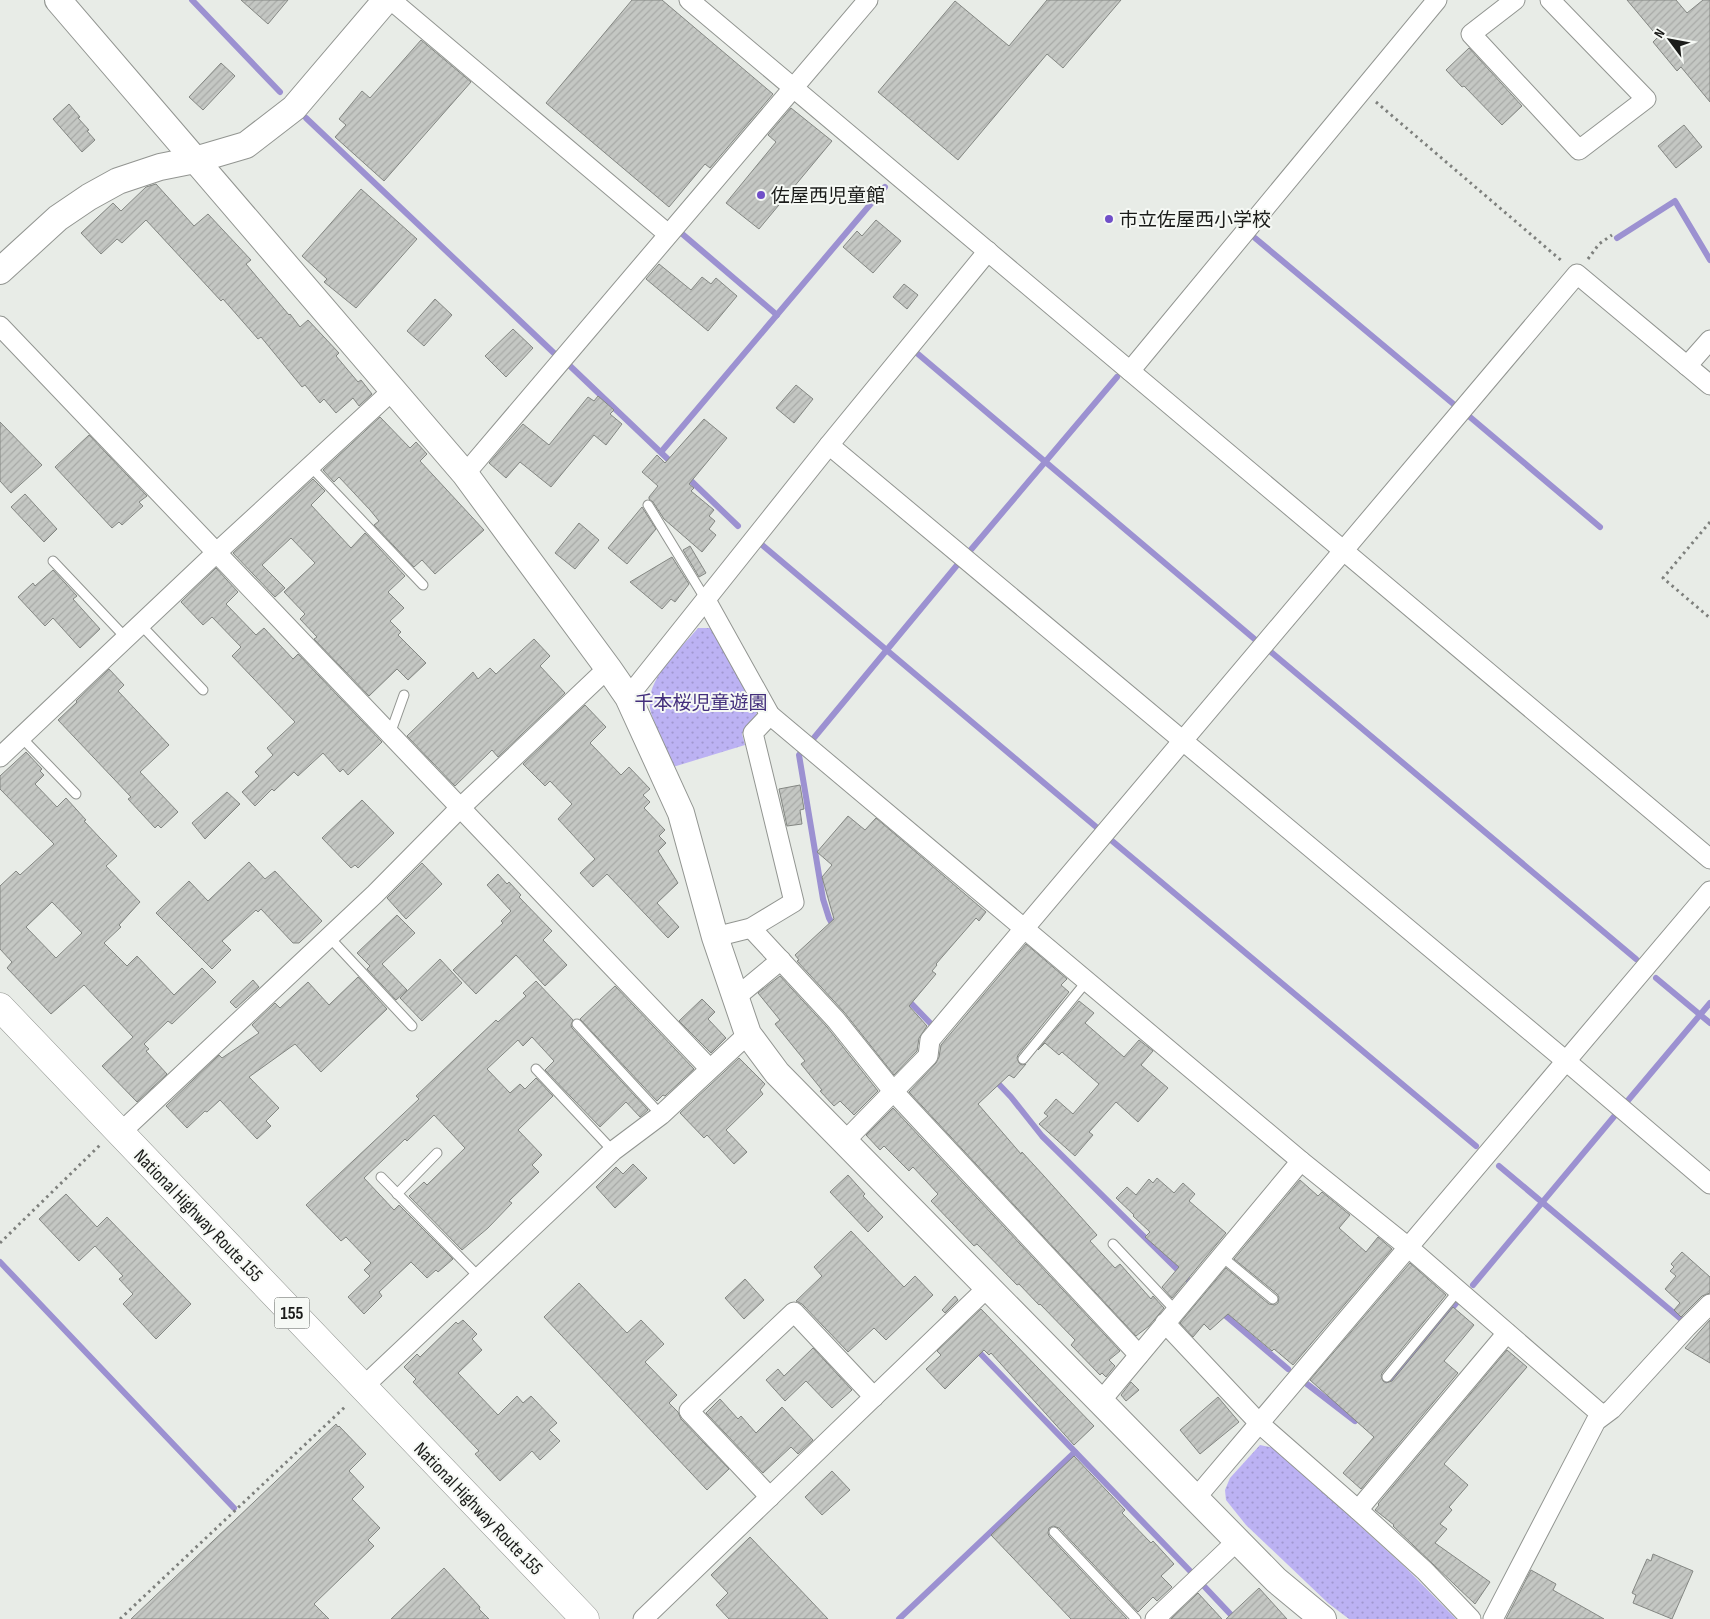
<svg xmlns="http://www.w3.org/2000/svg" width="1710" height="1619" font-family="'Sofia Sans Condensed','Noto Sans JP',sans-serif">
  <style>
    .park { fill: url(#park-dots) }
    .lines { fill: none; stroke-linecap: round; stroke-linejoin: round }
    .stream { stroke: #9c91d1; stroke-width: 6 }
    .building { fill: url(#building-hatch); stroke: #848783; fill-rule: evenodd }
    .lane-casing { stroke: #929591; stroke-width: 11 }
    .street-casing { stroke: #929591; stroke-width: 21 }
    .secondary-casing { stroke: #929591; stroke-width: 28 }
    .highway-casing { stroke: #929591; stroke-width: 29 }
    .path { stroke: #7e807d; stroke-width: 3; stroke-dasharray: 2.5 4; stroke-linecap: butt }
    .lane { stroke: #fff; stroke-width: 9 }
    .street { stroke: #fff; stroke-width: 19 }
    .secondary { stroke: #fff; stroke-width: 26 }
    .highway { stroke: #fff; stroke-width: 28 }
    .poi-dot { fill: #704fc8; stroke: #f6f9f5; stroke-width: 2 }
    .labels { text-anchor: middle; stroke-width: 4; stroke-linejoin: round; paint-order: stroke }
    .shield { fill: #f6f9f5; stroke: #5d5e5c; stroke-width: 1 }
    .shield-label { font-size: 18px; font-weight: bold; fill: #1b1c1a }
    .poi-label { font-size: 19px; fill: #1b1c1a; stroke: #f6f9f5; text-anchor: start }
    .park-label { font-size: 19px; fill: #432f7c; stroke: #f6f9f5 }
    .street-label { font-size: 19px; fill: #1b1c1a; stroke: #f6f9f5 }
  </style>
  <defs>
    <pattern id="park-dots" width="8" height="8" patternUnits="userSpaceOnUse" patternTransform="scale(1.25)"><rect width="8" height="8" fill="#bcb2f3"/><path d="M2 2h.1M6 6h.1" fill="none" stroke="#a198d0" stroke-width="1.8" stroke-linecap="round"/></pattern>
    <pattern id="building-hatch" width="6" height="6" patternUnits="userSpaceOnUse" patternTransform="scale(1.25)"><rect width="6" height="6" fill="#c4c7c3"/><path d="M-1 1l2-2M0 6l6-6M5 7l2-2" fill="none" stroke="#a8aaa7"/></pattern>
  </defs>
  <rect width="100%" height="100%" fill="#e8ece7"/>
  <!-- park -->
  <g class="park">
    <path d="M698,628h18l44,78c-3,11 -12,18 -18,28l3,11 -72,22c-7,-18 -16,-36 -22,-54 -9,-32 29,-63 47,-85z"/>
    <polygon points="1260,1445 1275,1448 1406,1568 1456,1619 1349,1619 1328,1603 1246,1525 1226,1500 1225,1490 1230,1478"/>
  </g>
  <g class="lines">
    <!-- stream -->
    <g class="stream">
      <polyline points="192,0 280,92"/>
      <polyline points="306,118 556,355"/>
      <polyline points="680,232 777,315"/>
      <polyline points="1255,238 1457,407"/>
      <polyline points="1617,238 1675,201 1710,260"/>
      <polyline points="918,354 1258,642"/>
      <polyline points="569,365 673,464"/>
      <polyline points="1464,412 1600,527"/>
      <polyline points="661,452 885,187"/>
      <polyline points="686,476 738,526"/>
      <polyline points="761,544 1101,831"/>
      <polyline points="969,552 1117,377"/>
      <polyline points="1271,652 1636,959"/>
      <polyline points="813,739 958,564"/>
      <polyline points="802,751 799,755 823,899 829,918 835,929"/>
      <polyline points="1111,840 1476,1146"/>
      <polyline points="1656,978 1710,1023"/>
      <polyline points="907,999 933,1026"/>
      <polyline points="993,1078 1011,1097 1042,1136 1191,1283"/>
      <polyline points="1625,1104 1710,1003"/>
      <polyline points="1499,1166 1681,1319"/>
      <polyline points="0,1262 234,1508"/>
      <polyline points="1473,1285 1617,1113"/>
      <polyline points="1220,1311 1288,1369"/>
      <polyline points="976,1349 1193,1574"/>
      <polyline points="1307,1384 1355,1421 1360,1415"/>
      <polyline points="1383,1389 1458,1301"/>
      <polyline points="1202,1584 1235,1619"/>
      <polyline points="899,1619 1075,1452"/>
    </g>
  </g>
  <!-- building -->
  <g class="building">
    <polygon points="241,0 288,0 268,24"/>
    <polygon points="632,0 662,0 773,94 710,168 705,164 669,207 546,103"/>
    <polygon points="1047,0 1121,0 1063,68 1047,54 958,160 878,92 955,1 1009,46"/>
    <polygon points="1627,0 1676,0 1687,13 1703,0 1710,0 1710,102 1681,67 1677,71 1653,42 1658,37"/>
    <polygon points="421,40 471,82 384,181 335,137 346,125 339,119 362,91 370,98"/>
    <polygon points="1469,48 1522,106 1502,125 1464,86 1462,87 1446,70"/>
    <polygon points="221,63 235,76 203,110 189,97"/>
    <polygon points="69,104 80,117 78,118 89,130 87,131 95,140 82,152 53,119"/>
    <polygon points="791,108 832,141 759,229 726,203 776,142 768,135"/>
    <polygon points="1684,125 1702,147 1676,168 1658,146"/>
    <polygon points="156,184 194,226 208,214 251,260 246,264 289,315 290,314 300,327 308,320 339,353 336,356 358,382 361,380 372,394 359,406 353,398 336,413 324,399 320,403 305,385 302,387 261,337 258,339 223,299 221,301 146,220 122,243 117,239 101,254 81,233 113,203 121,211 146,187"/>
    <polygon points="361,189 417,239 356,308 324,282 327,279 302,256"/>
    <polygon points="876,220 901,241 873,273 843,247 857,231 862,236"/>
    <polygon points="659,264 691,290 702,277 711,284 716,278 737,296 708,331 646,279"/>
    <polygon points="904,284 918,295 907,309 893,297"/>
    <polygon points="435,299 452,315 424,346 407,331"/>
    <polygon points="513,329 533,348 506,377 485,356"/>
    <polygon points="796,385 813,399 794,423 776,408"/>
    <polygon points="598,396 614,410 610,414 622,424 606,445 594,435 551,487 520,462 506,478 489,463 523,424 549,445 588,397 594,401"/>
    <polygon points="380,417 410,448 416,442 427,454 420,461 484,530 435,574 422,560 414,567 374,525 379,521 370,510 339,477 334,482 323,470"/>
    <polygon points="704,419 727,438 689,484 694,488 691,491 714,510 709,516 715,521 709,529 716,535 702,552 664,519 653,502 649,499 649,497 658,486 642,472 657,455 665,463"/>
    <polygon points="0,422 42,465 11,493 0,481"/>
    <polygon points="89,435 147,496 139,502 143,506 122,525 119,522 112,528 55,467"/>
    <polygon points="313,479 325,491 311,505 351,548 365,533 405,576 388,592 404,608 390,621 401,632 398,635 426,663 408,680 397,669 369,696 314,639 317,637 300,619 305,614 284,592 315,563 291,538 262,565 285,588 275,597 233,553"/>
    <polygon points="25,494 57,529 44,542 11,507"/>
    <polygon points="642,507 656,529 627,564 608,548"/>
    <polygon points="579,523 599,540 575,569 555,553"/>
    <polygon points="690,546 706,573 699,577 683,550"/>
    <polygon points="672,557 689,584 675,602 671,599 662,609 630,582"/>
    <polygon points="216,568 238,592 226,604 256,635 264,628 293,659 298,654 382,742 348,775 343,769 340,772 323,753 298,776 294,772 274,791 272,789 255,806 242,792 259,776 255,772 273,755 267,748 295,722 232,656 241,647 212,617 203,625 181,602"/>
    <polygon points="53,570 77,596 73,599 100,629 80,648 53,618 45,626 18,597 33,583 35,586"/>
    <polygon points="534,639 550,656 540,666 565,693 498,757 492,750 455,786 407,736 473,672 478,679 490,668 496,674"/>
    <polygon points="109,669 124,685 118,691 169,745 140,772 178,812 161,828 158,825 155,828 128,799 131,797 58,720 77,702 76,701"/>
    <polygon points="585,705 606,727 590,743 621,775 629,767 650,789 643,795 650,802 644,808 665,830 659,836 666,843 658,851 678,883 657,903 679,927 668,938 607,874 593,887 580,873 595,859 558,819 572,804 550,781 545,786 523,764"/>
    <path d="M26,752l16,17 -2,2 4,4 -9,9 22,23 9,-9 20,22 -2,1 33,35 -11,10 34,36 -21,23 2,2 -17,16 23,23 10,-10 37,39 28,-27 14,14 -44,42 -4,-3 -24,23 5,5 -3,2 21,23 -30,28 -35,-36 31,-29 -49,-52 -33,29 -44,-46 5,-6 -12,-13v-63l16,-15 4,4 34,-31 -54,-55v-13zM52,902l30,31 -26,25 -30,-31z"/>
    <polygon points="800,785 804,809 800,810 802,824 787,826 779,789"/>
    <polygon points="227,792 240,804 205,839 192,823"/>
    <polygon points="362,800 394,833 358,868 355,865 351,868 322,838"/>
    <polygon points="848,816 865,830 876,818 986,912 979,921 976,918 936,964 937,965 932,971 936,974 909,1006 927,1026 919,1038 917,1051 894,1075 844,1012 797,961 799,960 795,955 834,919 822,877 832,865 817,852"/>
    <polygon points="249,862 265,879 275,871 322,921 299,943 293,943 261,909 258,912 256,910 222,941 231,950 212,969 156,913 189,881 208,901"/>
    <polygon points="422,863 442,884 406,919 387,898"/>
    <polygon points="498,874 507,884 509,882 521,895 519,897 552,931 543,940 567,965 545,986 516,955 476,994 453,970 503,923 501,921 511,911 487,885"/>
    <polygon points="397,915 415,933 382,964 407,990 396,1000 367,969 370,966 357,953"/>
    <polygon points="1026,944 1067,979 1061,985 1069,992 1018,1055 1017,1058 1019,1063 1022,1065 1026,1064 1014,1078 1009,1075 978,1104 1021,1154 1022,1152 1044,1176 1097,1235 1090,1241 1115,1268 1120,1264 1151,1299 1153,1296 1164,1308 1149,1326 1136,1336 909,1092 936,1063 939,1057 941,1045"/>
    <polygon points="440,959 462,983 422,1021 400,998"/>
    <polygon points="780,976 827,1027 878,1091 854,1115 840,1101 834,1106 820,1091 822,1090 801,1064 805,1061 775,1024 780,1020 758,993"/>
    <polygon points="358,977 387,1009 321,1072 295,1044 249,1077 279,1108 266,1121 271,1126 257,1139 220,1100 207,1112 205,1111 187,1128 166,1106 219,1055 222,1058 259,1033 252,1025 275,1003 280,1008 308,982 329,1005"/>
    <polygon points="253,980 259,987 236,1008 230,1002"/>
    <polygon points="536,981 573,1020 571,1025 572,1028 648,1110 640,1117 626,1102 600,1127 545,1070 554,1061 532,1037 523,1046 518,1040 487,1069 510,1093 520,1084 525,1089 536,1078 553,1096 518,1130 542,1155 532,1165 539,1172 509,1201 512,1203 488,1228 462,1250 409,1196 424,1182 427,1185 465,1148 434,1115 407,1141 405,1139 364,1178 394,1210 399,1205 453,1259 438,1272 436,1270 427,1278 411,1262 379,1292 382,1296 364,1314 348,1297 370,1276 364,1270 371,1263 346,1237 341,1241 306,1205 419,1099 416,1096 478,1037 496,1020 498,1022 526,996 523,993"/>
    <polygon points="615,986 694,1069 665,1096 663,1095 657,1101 580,1019"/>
    <polygon points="702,999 715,1012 708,1019 726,1038 711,1053 679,1021"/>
    <polygon points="1079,1001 1094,1013 1085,1023 1124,1057 1139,1040 1153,1051 1141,1065 1168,1088 1138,1122 1116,1102 1089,1132 1093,1135 1075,1156 1039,1124 1048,1116 1044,1113 1056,1099 1073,1114 1099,1084 1062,1052 1059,1055 1045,1043 1038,1050"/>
    <polygon points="739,1058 765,1084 760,1090 763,1094 726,1130 747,1152 734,1164 707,1135 704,1138 680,1113"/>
    <polygon points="893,1108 1120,1351 1109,1360 1115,1366 1106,1377 1102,1373 1100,1375 1071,1345 1075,1340 1040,1304 1039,1305 1019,1284 1017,1285 977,1244 974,1246 931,1201 938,1194 913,1167 909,1171 884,1146 880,1150 866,1135"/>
    <polygon points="633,1164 647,1178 615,1208 596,1187 616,1167 623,1174"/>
    <polygon points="848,1175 865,1194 863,1196 883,1217 868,1232 830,1192"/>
    <polygon points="1157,1178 1174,1193 1183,1183 1195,1194 1189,1201 1226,1233 1172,1298 1162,1287 1179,1267 1145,1237 1150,1232 1133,1216 1134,1215 1116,1198 1127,1187 1136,1195 1149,1179 1153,1183"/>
    <polygon points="1300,1180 1318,1196 1322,1192 1350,1215 1339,1228 1366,1252 1378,1237 1392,1249 1293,1365 1274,1349 1272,1351 1228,1314 1210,1330 1204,1324 1193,1337 1180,1323 1226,1268 1269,1304 1275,1305 1278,1303 1279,1297 1277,1294 1234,1259"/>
    <polygon points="66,1194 97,1227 107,1217 191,1304 156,1339 123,1304 133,1294 119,1279 123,1276 95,1246 79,1261 39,1219"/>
    <polygon points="851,1231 904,1287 915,1276 933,1295 886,1340 874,1328 848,1352 802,1304 796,1301 822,1276 814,1267"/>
    <polygon points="1682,1252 1710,1277 1710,1293 1702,1296 1681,1317 1674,1310 1680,1303 1665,1289 1676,1276 1670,1271 1674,1267 1671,1264"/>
    <polygon points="1410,1263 1446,1295 1382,1373 1381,1376 1383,1381 1386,1383 1392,1381 1453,1307 1474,1325 1444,1361 1458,1373 1361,1489 1343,1473 1374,1437 1310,1380"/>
    <polygon points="745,1279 764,1300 744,1319 725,1298"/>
    <polygon points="579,1283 627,1333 641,1320 664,1344 645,1362 677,1395 669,1403 678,1412 681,1419 729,1469 707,1490 544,1317"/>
    <polygon points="955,1296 958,1300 945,1313 942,1310"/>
    <polygon points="981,1309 1094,1426 1074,1445 991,1353 989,1355 984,1350 945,1389 926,1369 941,1355 937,1351"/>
    <polygon points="463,1320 477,1334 472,1339 482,1350 458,1373 498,1415 517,1396 523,1403 531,1396 557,1423 549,1430 560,1441 540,1460 532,1451 500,1481 475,1454 479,1451 413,1382 416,1379 404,1367 417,1354 420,1357 456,1322 458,1324"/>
    <polygon points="1710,1320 1710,1363 1685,1348"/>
    <polygon points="813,1348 852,1390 832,1408 806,1381 785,1401 766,1380 778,1369 784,1376"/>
    <polygon points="1507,1350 1527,1367 1444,1464 1468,1485 1449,1507 1452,1510 1440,1524 1447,1529 1435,1543 1490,1582 1475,1604 1393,1526 1394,1525 1375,1510 1379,1505 1378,1504"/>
    <polygon points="1131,1382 1139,1390 1126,1401 1121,1395"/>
    <polygon points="1218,1397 1239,1422 1200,1454 1180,1430"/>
    <polygon points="720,1399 738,1419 741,1416 756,1433 782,1407 813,1440 798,1454 791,1447 763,1473 706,1413"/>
    <polygon points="336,1424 338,1427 339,1426 366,1454 349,1471 364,1487 352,1499 380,1528 368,1540 374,1546 314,1604 329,1619 131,1619"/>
    <polygon points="1074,1456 1125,1510 1122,1513 1151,1543 1153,1541 1174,1564 1161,1576 1172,1587 1157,1601 1153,1597 1138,1612 1059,1528 1053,1526 1049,1528 1048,1533 1049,1536 1127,1619 1071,1619 991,1535"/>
    <polygon points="832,1471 850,1490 822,1515 805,1497"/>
    <polygon points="750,1537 811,1601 828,1619 729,1619 716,1605 728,1593 711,1575"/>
    <polygon points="1653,1554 1693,1571 1672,1619 1633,1603 1636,1595 1632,1593 1647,1559 1651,1561"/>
    <polygon points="444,1568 480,1607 479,1609 489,1619 391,1619"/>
    <polygon points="1531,1570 1556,1584 1553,1590 1604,1619 1506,1619"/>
    <polygon points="1259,1588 1287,1619 1226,1619"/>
    <polygon points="1198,1593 1222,1619 1171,1619"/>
  </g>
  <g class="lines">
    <defs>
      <g id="lane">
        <polyline points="310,466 423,585"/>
        <polyline points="648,505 706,600"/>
        <polyline points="53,561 126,638"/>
        <polyline points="140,624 203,690"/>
        <polyline points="390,734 404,695"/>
        <polyline points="21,737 76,794"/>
        <polyline points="329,937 412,1026"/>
        <polyline points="577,1024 661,1115"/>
        <polyline points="1023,1059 1087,981"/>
        <polyline points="536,1069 613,1151"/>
        <polyline points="381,1177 479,1277"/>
        <polyline points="397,1194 437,1153"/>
        <polyline points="1113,1244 1175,1310"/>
        <polyline points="1221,1256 1273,1299"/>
        <polyline points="1387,1377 1458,1291"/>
        <polyline points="1054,1532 1136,1619"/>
      </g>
      <g id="street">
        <polyline points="391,0 668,234"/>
        <polyline points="689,0 1710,859"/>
        <polyline points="1515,0 1471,34 1579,150 1646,99 1550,0"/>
        <polyline points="0,326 710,1069"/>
        <polyline points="1687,366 1710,340"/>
        <polyline points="1130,371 1437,0"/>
        <polyline points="829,445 1566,1061 1710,1184"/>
        <polyline points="465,474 868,0"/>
        <polyline points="706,600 770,715 1301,1161 1408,1247 1602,1415"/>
        <polyline points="628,697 829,445 988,251"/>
        <polyline points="0,757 216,553 393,390"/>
        <polyline points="751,928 836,1020 893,1091 1139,1355"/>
        <polyline points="715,937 751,928 794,902 753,733 770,715"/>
        <polyline points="735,998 781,960"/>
        <polyline points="120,1133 375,894 459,809 608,668"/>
        <polyline points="844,1142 928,1056 930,1040 1577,274 1710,385"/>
        <polyline points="1165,1323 1260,1424 1358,1510 1425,1571 1471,1619"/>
        <polyline points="363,1387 613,1151 661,1115 748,1034"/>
        <polyline points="1100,1402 1301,1161"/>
        <polyline points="770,1497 689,1411 794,1312 874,1397"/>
        <polyline points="1195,1499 1710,891"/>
        <polyline points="1358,1510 1507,1333"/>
        <polyline points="643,1619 987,1288"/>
        <polyline points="1155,1619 1237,1541"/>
        <polyline points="1493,1619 1596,1421 1612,1409 1687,1327 1710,1304"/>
      </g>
      <g id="secondary">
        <polyline points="58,0 465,474 608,668 628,697 681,813 715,937 748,1034 777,1073 1276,1580 1323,1619"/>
        <polyline points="0,271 58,218 89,197 118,181 160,167 195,160 246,145 294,108 386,0"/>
      </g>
      <polyline id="highway" points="0,1007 585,1619"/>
    </defs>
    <!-- lane casing -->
    <use href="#lane" class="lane-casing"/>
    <!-- street casing -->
    <use href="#street" class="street-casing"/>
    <!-- secondary casing -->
    <use href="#secondary" class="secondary-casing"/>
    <!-- highway casing -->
    <use href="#highway" class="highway-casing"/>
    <!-- path -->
    <g class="path">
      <polyline points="1376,102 1563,262"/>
      <polyline points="1588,259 1599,244 1612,235"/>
      <polyline points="1710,522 1663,578 1710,618"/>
      <polyline points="0,1243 100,1145"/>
      <polyline points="120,1619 347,1405"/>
    </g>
    <!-- lane -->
    <use href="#lane" class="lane"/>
    <!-- street -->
    <use href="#street" class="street"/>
    <!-- secondary -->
    <use href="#secondary" class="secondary"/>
    <!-- highway -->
    <use href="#highway" class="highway"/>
  </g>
  <!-- markers -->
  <g class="poi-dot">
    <circle cx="761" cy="195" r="5"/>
    <circle cx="1109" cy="219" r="5"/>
  </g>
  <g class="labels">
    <!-- shield labels -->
    <rect class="shield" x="274.5" y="1297.5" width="35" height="31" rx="4"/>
    <g class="shield-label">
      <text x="292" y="1319">155</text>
    </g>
    <!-- poi labels -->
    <g class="poi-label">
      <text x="771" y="202">佐屋西児童館</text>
      <text x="1119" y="226">市立佐屋西小学校</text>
    </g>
    <!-- park labels -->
    <g class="park-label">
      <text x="701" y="709">千本桜児童遊園</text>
    </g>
    <!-- street labels -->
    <g class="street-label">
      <text transform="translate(199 1215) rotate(46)" y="7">National Highway Route 155</text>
      <text transform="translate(479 1508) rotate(46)" y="7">National Highway Route 155</text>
    </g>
  </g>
  <!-- north arrow -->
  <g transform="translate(1670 40) rotate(302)" stroke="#f6f9f5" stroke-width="4" paint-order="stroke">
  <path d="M0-4L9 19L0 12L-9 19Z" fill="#1b1c1a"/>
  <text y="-8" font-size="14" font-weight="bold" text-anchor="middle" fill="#1b1c1a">N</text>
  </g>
</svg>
